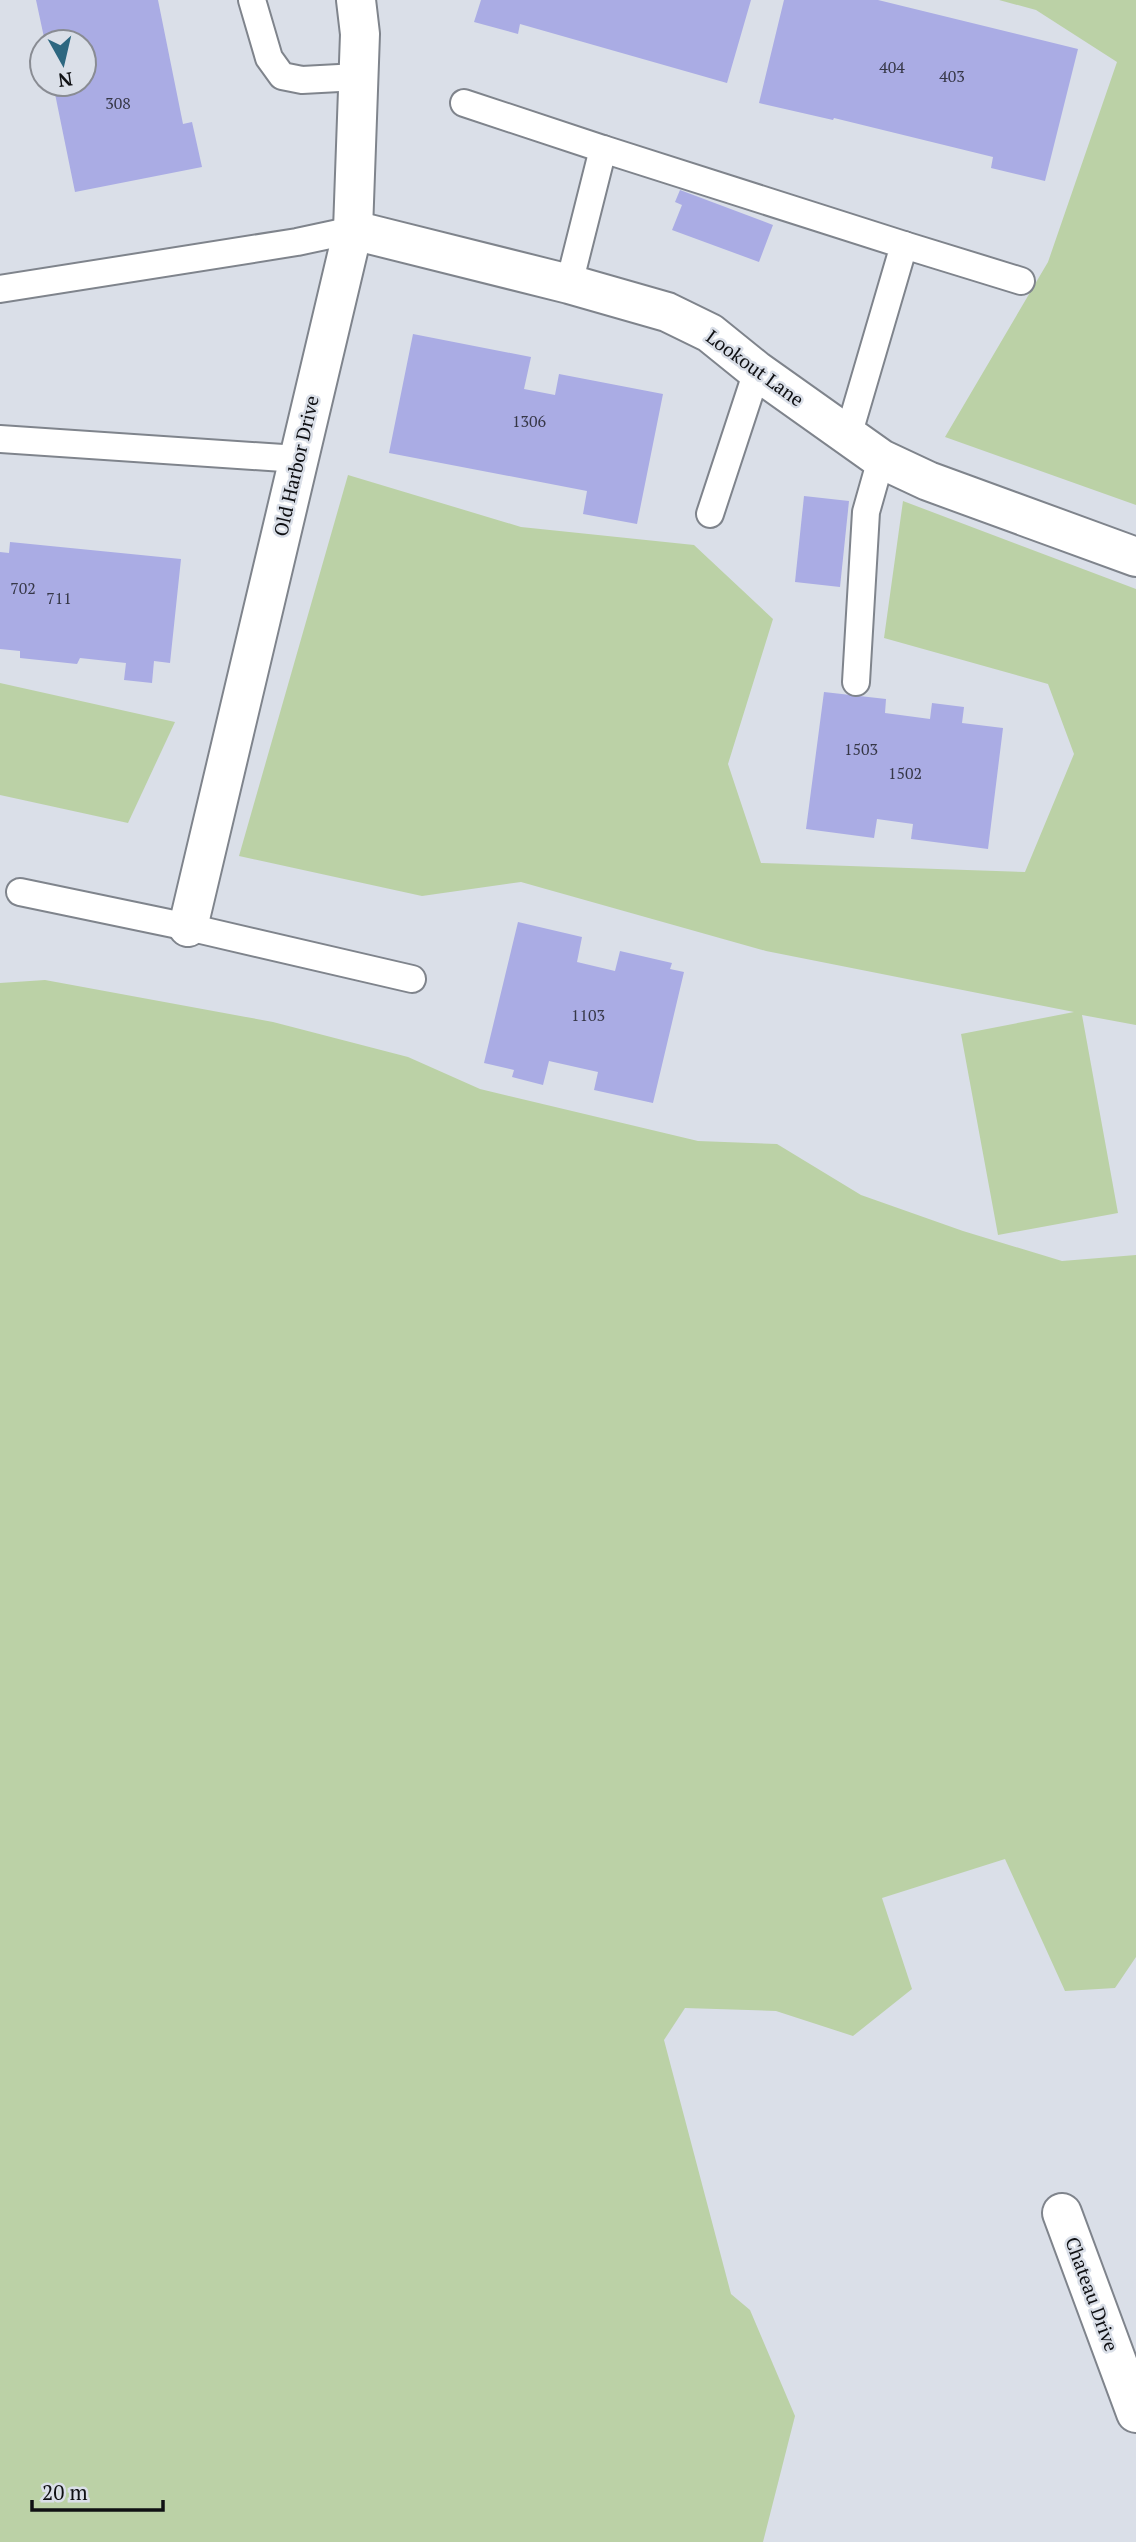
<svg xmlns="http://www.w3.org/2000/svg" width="1136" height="2542" font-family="'PT Serif',serif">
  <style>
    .green { fill: #bbd1a6 }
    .building { fill: #aaace4 }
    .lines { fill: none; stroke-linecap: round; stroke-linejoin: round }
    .service-casing { stroke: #7f848c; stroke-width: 30 }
    .minor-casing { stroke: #7f848c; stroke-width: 42 }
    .service { stroke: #fff; stroke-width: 26 }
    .minor { stroke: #fff; stroke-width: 38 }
    .labels { text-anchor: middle; stroke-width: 5; stroke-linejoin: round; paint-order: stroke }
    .number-label { font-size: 16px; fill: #363747 }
    .street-label { font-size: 19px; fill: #0f1013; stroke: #dadfe8 }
  </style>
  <rect width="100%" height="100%" fill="#dadfe8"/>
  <!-- green -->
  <g class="green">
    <polygon points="999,0 1136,0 1136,505 945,437 1048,262 1117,62 1036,10"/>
    <polygon points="348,475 521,527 694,545 773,619 728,764 761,863 1025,872 1074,754 1048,684 884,638 903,501 1136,589 1136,1025 1082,1015 1118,1213 998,1235 961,1034 1074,1012 766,951 521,882 422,896 239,856"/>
    <polygon points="0,683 175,722 128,823 0,795"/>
    <polygon points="45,980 273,1022 408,1057 480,1089 698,1141 777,1144 861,1195 963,1231 1062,1261 1136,1255 1136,1957 1115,1988 1065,1991 1005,1859 882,1898 912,1989 853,2036 776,2011 685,2008 664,2040 731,2294 750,2310 795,2416 763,2542 0,2542 0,983"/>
  </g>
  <!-- building -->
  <g class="building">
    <polygon points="36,0 158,0 183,124 192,122 202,167 75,192 53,84 84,84 84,42 45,42"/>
    <polygon points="481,0 751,0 727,83 520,24 518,34 474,22"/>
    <polygon points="784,0 878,0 1078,49 1045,181 991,168 993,157 834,118 833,120 759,103"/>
    <polygon points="680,190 773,225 759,262 672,230 682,205 675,202"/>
    <polygon points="413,334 531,357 524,389 555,395 559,374 663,394 637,524 583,514 587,491 389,453"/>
    <polygon points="804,496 849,501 840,587 795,582"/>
    <polygon points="10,542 181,559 170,663 154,661 152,683 124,680 126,663 80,658 77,664 20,658 20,651 0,649 0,552 9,553"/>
    <polygon points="824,692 886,699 885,713 930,719 932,703 964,707 962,723 1003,728 988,849 911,839 913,824 877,819 874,838 806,829"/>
    <polygon points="518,922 582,937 577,962 615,971 620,951 672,963 670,969 684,972 653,1103 594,1090 598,1072 549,1061 543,1085 512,1077 514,1070 484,1063"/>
  </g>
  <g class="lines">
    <defs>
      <g id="service">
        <polyline points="252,0 269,58 282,76 302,80 358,77"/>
        <polyline points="464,103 603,149"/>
        <polyline points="904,245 1021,281"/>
        <polyline points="569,284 603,149 904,245 848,436"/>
        <polyline points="0,289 297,242 353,230"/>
        <polyline points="0,439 298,459"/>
        <polyline points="710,514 757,371"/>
        <polyline points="856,682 866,512 881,459"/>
        <polyline points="20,892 188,927 412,979"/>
      </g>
      <g id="minor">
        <polyline points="353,230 569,284 667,312 710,333 757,371 881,459 928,481 1136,557"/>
        <polyline points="188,927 353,230 360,34 356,0"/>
        <polyline points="1062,2213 1136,2413"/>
      </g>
    </defs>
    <!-- service casing -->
    <use href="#service" class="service-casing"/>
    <!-- minor casing -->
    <use href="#minor" class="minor-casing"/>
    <!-- service -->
    <use href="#service" class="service"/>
    <!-- minor -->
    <use href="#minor" class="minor"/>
  </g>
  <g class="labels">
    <!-- number labels -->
    <g class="number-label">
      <text x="892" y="73">404</text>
      <text x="952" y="82">403</text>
      <text x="118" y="109">308</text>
      <text x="529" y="427">1306</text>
      <text x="23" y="594">702</text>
      <text x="59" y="604">711</text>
      <text x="861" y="755">1503</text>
      <text x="905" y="779">1502</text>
      <text x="588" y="1021">1103</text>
    </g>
    <!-- street labels -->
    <g class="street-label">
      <text transform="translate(755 368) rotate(36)" y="7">Lookout Lane</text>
      <text transform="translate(296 466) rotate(-77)" y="7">Old Harbor Drive</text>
      <text transform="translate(1092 2294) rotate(70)" y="7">Chateau Drive</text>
    </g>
  </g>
  <!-- north arrow -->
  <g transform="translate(63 63) rotate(172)"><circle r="33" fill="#dadfe8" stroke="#898c93" stroke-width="2"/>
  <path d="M0-5L12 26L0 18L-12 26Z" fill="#2d6780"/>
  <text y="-10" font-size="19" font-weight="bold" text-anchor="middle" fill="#0f1013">N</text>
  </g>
  <!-- scale -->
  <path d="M32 2500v10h131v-10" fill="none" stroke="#0f1013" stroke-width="3.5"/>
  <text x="42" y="2500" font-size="21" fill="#0f1013" stroke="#dadfe8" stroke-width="5" paint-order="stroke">20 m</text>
</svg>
